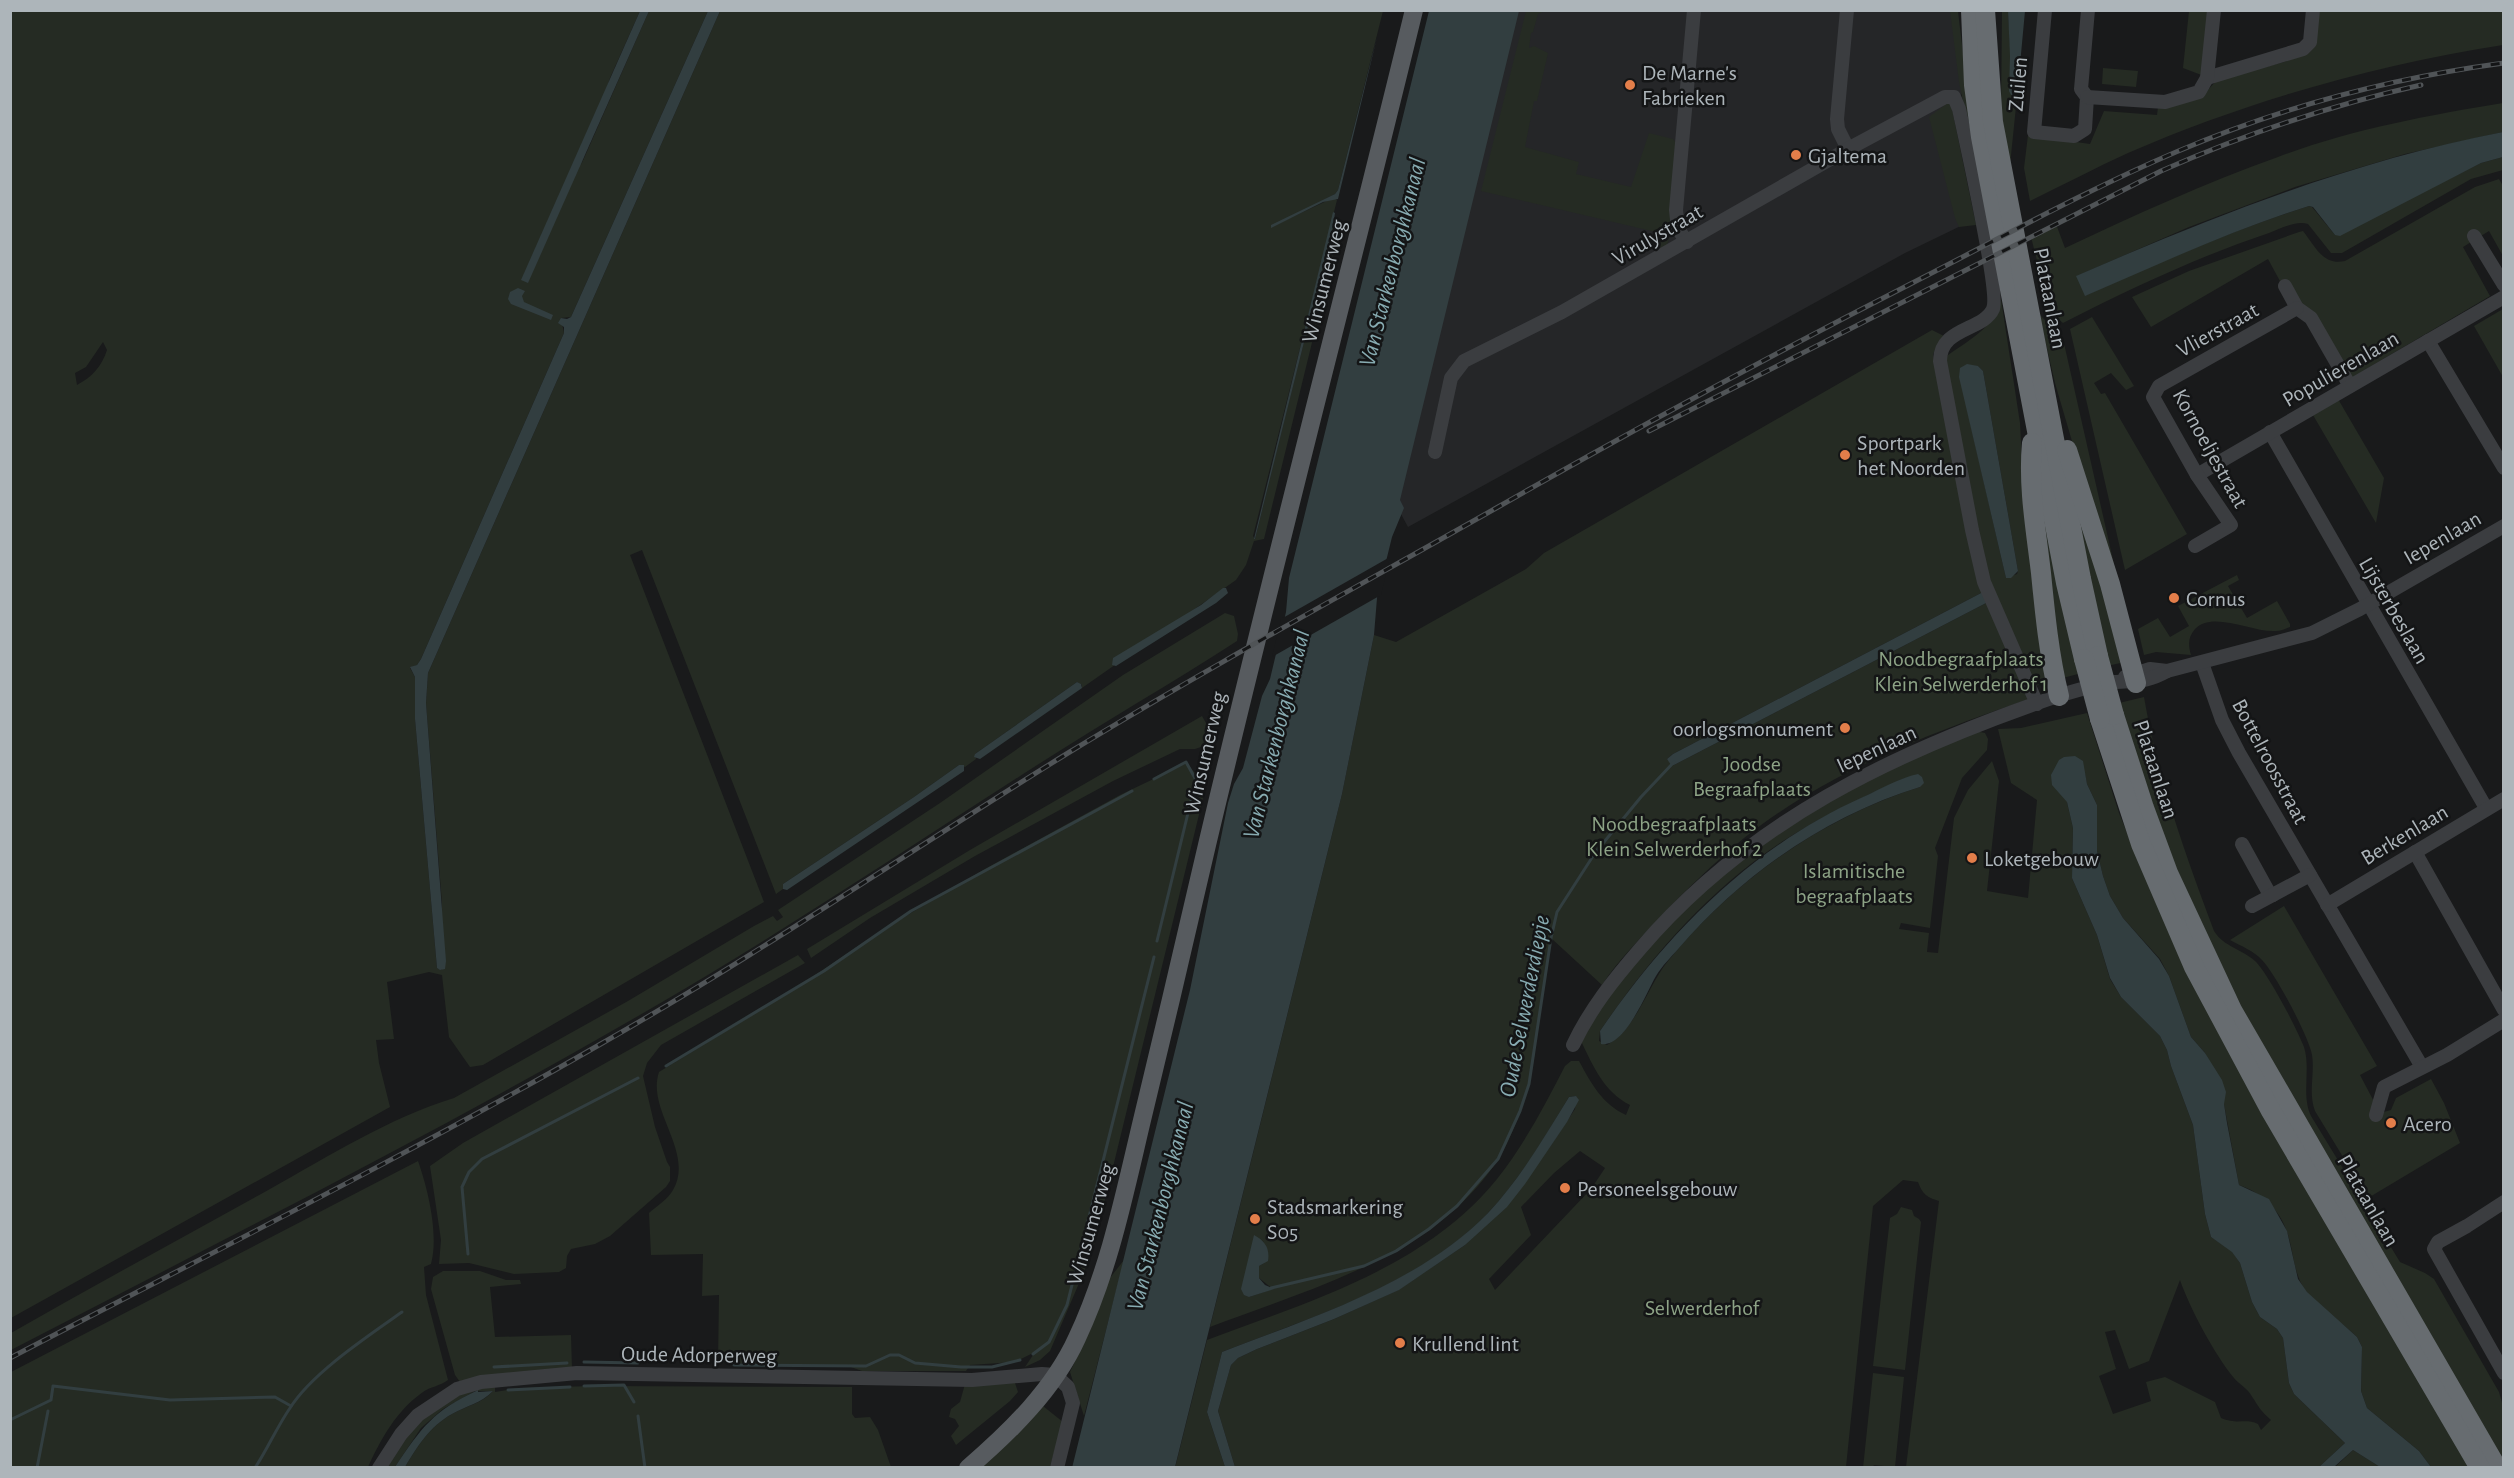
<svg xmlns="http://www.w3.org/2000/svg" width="2514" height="1478" font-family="'Alegreya Sans',sans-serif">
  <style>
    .built { fill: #252628 }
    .green { fill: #252b23; fill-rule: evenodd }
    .water { fill: #323e40 }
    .pier { fill: #191a1b }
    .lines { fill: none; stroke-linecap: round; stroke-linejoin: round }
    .stream { stroke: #323e40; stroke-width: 3 }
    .minor { stroke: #3b3d40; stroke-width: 14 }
    .major { stroke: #575b5f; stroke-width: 18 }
    .highway { stroke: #676c70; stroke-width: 20 }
    .rail-casing { stroke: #505457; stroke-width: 5 }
    .rail { stroke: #141516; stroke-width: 3; stroke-dasharray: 9; stroke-linecap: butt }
    .highway-bridge { stroke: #676c70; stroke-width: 20 }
    .poi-dot { fill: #e37e4a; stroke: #141516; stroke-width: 2 }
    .labels { text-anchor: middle; stroke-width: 5; stroke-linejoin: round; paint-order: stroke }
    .poi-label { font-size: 22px; fill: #adb5ba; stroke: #141516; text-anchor: start }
    .street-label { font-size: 22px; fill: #adb5ba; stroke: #141516 }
    .park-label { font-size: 22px; fill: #8da386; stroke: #141516 }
    .water-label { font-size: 24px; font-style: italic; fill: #87abb1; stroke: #141516 }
  </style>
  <rect width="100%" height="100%" fill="#191a1b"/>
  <!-- built -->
  <polygon class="built" points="1514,11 1953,11 1964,91 1949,108 1973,220 1905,253 1408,527 1394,501"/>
  <!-- green -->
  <g class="green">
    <path d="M11,11h629l-30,67 -29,87 68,-154h59l-137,306 -10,1 3,15 -143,326 -4,6 -7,3 5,9v42l22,249 5,2v-67l-16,-200 2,-30 292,-662h663l-45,179 -3,4 -64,33 62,-29 4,2 -84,336 2,3 79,-318 6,3v4l-76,311 -10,2 -8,24 -10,15 -154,108v-3l-5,-3 -102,72 1,5 -11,8 -6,-2 -45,32 -131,87v5l-7,5 -134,-344 -12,5 134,347 -281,163 -13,2 -21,-30 -7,-62 -13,-3 -42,10 7,57 -18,1 3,23 11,44 -379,211zM103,342l4,8c-5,16 -15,27 -30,35l-2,-12 11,-6z"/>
    <polygon points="1526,11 1545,11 1538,14 1533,32 1531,33 1529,48 1534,46 1548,53 1537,101 1534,101 1525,147 1579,162 1576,174 1631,187 1649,133 1673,139 1679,146 1670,236 1667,245 1655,251 1656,232 1481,191"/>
    <polygon points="1950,11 1958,11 1976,165 1959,82"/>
    <polygon points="2002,11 2008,11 2013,96 2017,97 2010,165 2001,111"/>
    <polygon points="2189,11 2210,11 2204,76 2183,68"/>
    <path d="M2318,11h185v34c-128,20 -255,56 -375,108 -33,15 -65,32 -98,48l-6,-33 4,-33 62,9 14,-33 53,4 1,-8 47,-14 12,-13 67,-18 24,-9z"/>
    <polygon points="2103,68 2138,71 2136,87 2102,84"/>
    <polygon points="1949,102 1951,104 1976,225 1959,227 1955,218 1929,117"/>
    <path d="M2503,103v29l-98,22 -110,33 -106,40 -112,49 9,19c73,-32 146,-65 223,-89l3,1 23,28 146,-72 22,-6v13l-32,9 -129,74h-11l-23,-29c-12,-4 -28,5 -39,9 -72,24 -139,56 -206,90l-13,-11 -19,-75 25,-13 9,24c70,-33 140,-65 213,-91 71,-27 151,-42 225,-54z"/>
    <path d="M2499,179l4,7v70l-14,-25 -26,16 27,49 -139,82 -70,-95 -13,-24 -117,68 -19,-30 57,-26 110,-39 4,-1c12,15 20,35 42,30l130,-74z"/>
    <path d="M2001,299l19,124 4,73 25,186 -14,4 -47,-107 -44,-221c24,-18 50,-29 57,-59zM1978,366l5,5 35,200 -1,3 -11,4 -36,-156z"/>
    <polygon points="2503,309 2503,377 2474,326"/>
    <polygon points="2039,314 2063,339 2135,657 2055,383"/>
    <polygon points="2092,317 2134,386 2126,390 2111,373 2094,383 2101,394 2105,393 2187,534 2125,570 2070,329"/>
    <path d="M1932,330l12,6 -11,18 50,238 -310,162 -6,5 7,6 314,-163 41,97c-99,34 -202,73 -285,139 -29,24 -57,51 -83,78 -20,22 -43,44 -59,69l-51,-47c-4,30 -9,60 -13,90 -3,20 -4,40 -10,59 -7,24 -16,49 -29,71 -62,97 -187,130 -289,169l132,-533 32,-159 22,7 130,-73 18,-16zM1263,1240l1,23 -5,3v12l14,11 -24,8z"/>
    <polygon points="2338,399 2384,478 2376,523 2313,415"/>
    <polygon points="2033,455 2078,674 2059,679"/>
    <polygon points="2068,475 2125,662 2107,666"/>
    <path d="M2237,575l2,5 -11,6 19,32 30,-17 13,23v3c-5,2 -9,4 -14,4 -22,2 -64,-21 -81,-2 -7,8 -7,16 -4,26l-35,-3 -12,3 -6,-26 20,-11 12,19 19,-11 -11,-20z"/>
    <path d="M1225,613l9,3 4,18 -1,7c-68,44 -138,84 -206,128 -128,82 -254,167 -386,243 -207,120 -422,228 -634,338v-17c86,-49 172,-96 259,-144 59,-33 119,-71 184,-91l174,-97 126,-75 19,-10 4,5 6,-4 -5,-7 162,-107 183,-128z"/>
    <path d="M2144,697c14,82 41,156 70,234 10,16 28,18 41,30 13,12 42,68 49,86 7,22 -3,48 7,69l89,146 25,11 9,6 65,113 4,14v60l-276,-482 -69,-157 -39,-124z"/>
    <path d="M2087,713l32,100 32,78 320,576h-40l-12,-16 -52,-43 -6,-17 1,-44 -5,-10c-16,-16 -39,-28 -52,-47 -12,-18 -11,-38 -18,-58 -7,-22 -26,-40 -48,-47l-15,-81 -19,-51 -14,-16 -22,-61 -9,-17 -37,-41 -13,-22 -7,-20 -6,-25v-46l-10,-21 -2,-10 -18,28 6,26 -1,50 25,57 13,44 11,18 39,39 7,14 4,16 22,59 12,89 6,23 21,14 8,12 12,39 8,15 17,12 6,9 6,45 5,11 51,49 -26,24h-413l33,-266c-12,-4 -16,-6 -21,-19l-15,-2 -30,26 -27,261h-611l-17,-56 13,-46 7,-7 19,-9 77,-30 64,-29 67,-45 84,-97 26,-39 1,-13 -7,1c-25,41 -48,81 -81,116 -70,73 -175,103 -266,139l-15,60 18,55 -50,1 32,-128c103,-39 218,-72 290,-161 27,-34 48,-74 68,-113l6,-5h8c12,22 23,43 47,54l4,-10c-26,-13 -37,-39 -49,-64l29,-48 58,-68 81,-75 83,-55 143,-64 10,2 3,6 -1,11 -25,28 -27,70 3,8 -8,72 -29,-5 -2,6 30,4 -2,19 11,1 16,-135 14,-28 24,-29 7,20 -12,110 41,7 9,-98 -26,-17 -13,-54 23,-1zM1905,778l15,9c-99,31 -187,94 -252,174 -21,26 -31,67 -61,84l-8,-4 1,-10c49,-72 109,-142 183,-190 39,-25 80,-44 122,-63zM1580,1151l25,17 -14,21 -96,101 -6,-11 42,-44 -10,-28 33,-34zM2180,1280c10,29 35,75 54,98 5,6 13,10 17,17 8,12 8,14 20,25l-10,10 -3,-6c-12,-6 -21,1 -37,-6l-6,-16 -50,-25 -19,5 5,19 -38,13 -14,-38 17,-7 -11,-37 10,-2 14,39 20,-8z"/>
    <polygon points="1202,716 1214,737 1210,744 1195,749 1180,749 1113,781 975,856 870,918 811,958 807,949 970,850"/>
    <path d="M1187,763l7,9 8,5 3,13 -113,463 -42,98 -10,9 -15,7 10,-15 -20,10 -45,3 -4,6h-104l-14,-5 -130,-3 1,-68 -17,1 1,-42 -52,1 -2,-42c8,-7 19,-14 24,-23 22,-38 -27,-80 -14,-118l134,-82 86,-58 104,-62 137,-75z"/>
    <path d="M2284,906l93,160 -17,9 20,38 11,-3 5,-12 35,-19 13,24 16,40 -92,55 -53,-87c-7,-18 0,-38 -3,-56 -3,-18 -37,-82 -50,-95 -8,-9 -21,-14 -32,-20z"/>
    <polygon points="798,955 805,963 661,1045 647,1063 643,1076 655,1127 667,1162 670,1167 670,1181 666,1187 610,1236 595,1244 571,1249 567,1256 566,1268 559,1272 514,1274 469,1263 439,1264 441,1240 430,1166 463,1143"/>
    <path d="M418,1161c10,28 21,74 13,103l-7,3 2,28 22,85c-8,6 -18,7 -25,12 -27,19 -42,47 -55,75h-357v-95z"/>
    <polygon points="1901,1207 1912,1210 1914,1216 1919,1219 1921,1222 1905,1370 1873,1366 1890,1218 1897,1214"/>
    <polygon points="1124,1260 1084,1416 1070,1372 1092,1326 1106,1283"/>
    <polygon points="443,1271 480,1271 506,1280 520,1280 521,1284 490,1287 495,1337 571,1335 572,1369 460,1382 455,1375 431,1289 433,1277"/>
    <polygon points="1873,1373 1904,1377 1895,1467 1873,1465 1876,1467 1863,1468"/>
    <path d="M495,1383v9l23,-4 75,-2 259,1v27l3,4 15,-1 8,13 13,37h-486c12,-20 25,-41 47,-53 14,-8 31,-11 41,-23h-18l-32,18 -22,19 -26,39 -11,1 29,-44 49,-33z"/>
    <polygon points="1015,1383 1018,1392 1010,1401 956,1445 951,1436 959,1426 955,1419 949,1417 951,1409 960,1402 965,1384"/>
    <polygon points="1043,1406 1063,1422 1050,1467 979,1468"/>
    <polygon points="2353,1450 2380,1467 2334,1468"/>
  </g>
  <!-- water -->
  <g class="water">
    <polygon points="640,11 649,11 528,283 521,280"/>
    <polygon points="708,11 720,11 428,673 426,703 446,961 445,969 440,970 437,968 415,719 415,677 410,667 417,665 421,659 564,333 564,327 558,323 561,318 567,319 571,317"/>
    <polygon points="1429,11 1519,11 1400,500 1404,508 1392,537 1377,598 1374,635 1342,794 1175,1467 1072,1468 1190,990 1228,803 1234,784 1243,768 1262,696 1270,679 1286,612 1289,578"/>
    <polygon points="2008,11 2025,11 2017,97 2011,95 2009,91 2010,56"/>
    <polygon points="1377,37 1338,199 1323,202 1271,228 1271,225 1335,194 1338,190"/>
    <path d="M2503,132v25l-22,6 -141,73 -5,-1 -22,-28 -4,-1c-77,24 -150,58 -224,90l-9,-20c140,-61 277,-115 427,-144z"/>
    <polygon points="1333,212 1335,213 1333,226 1255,539 1254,539"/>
    <polygon points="518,288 525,291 522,296 524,302 553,315 551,320 511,304 508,299 510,292"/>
    <polygon points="1967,364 1978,366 1983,371 2018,571 2011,578 2006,578 1959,377 1960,368"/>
    <polygon points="1223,588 1226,588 1228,593 1216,603 1116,666 1112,665 1113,658 1201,605"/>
    <polygon points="1983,592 1988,602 1674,765 1671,765 1667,759 1673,754"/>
    <polygon points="1077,682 1081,684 1082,688 980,759 974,757 975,754"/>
    <polygon points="2075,756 2083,761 2087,784 2097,805 2097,851 2103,876 2110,896 2123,918 2159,959 2169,976 2191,1037 2205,1053 2222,1080 2226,1092 2224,1104 2227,1123 2239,1185 2269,1199 2287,1231 2298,1279 2307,1292 2357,1337 2362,1347 2361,1391 2367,1408 2419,1451 2431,1467 2380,1467 2353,1450 2334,1467 2319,1467 2345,1443 2294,1394 2289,1383 2283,1338 2277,1329 2260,1317 2252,1302 2240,1263 2232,1252 2211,1237 2205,1214 2193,1125 2171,1066 2167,1050 2160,1036 2121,997 2110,978 2097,935 2072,878 2073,828 2067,802 2052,785 2051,775 2059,760 2064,757"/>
    <polygon points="959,765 964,765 964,771 787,890 783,889 783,884 914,797"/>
    <path d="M1918,774l4,3 2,6 -4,4c-94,29 -177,87 -241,161 -8,9 -17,18 -23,28 -10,17 -31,72 -55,68l-1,-13c67,-98 153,-185 263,-234 18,-8 36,-19 55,-23z"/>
    <path d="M1576,1096l3,4 -12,22 -42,62 -18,23 -42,38 -66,45 -65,29 -77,30 -19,9 -7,7 -13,46 17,56h-10l-18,-55 15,-60c90,-35 197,-68 266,-139 33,-35 56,-76 81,-116z"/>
    <path d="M1254,1235c11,6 16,13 14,26l-9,5v12l6,7 9,4 -25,8 -5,-2 -3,-6z"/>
    <path d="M478,1390v2l15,-1c-11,12 -27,15 -41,23 -22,12 -35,33 -47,53h-10c27,-40 38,-56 83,-77z"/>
  </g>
  <!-- pier -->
  <polygon class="pier" points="1390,557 1381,595 1272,657 1281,619"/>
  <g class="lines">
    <!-- stream -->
    <g class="stream">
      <polyline points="1154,779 1186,762 1196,780 1157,941"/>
      <polyline points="666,1066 824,971 911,911 1132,791"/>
      <polyline points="468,1254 462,1187 469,1172 482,1159 638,1078"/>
      <polyline points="1271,1288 1364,1266 1396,1251 1429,1229 1457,1206 1498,1159 1520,1111 1529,1084 1551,938 1557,912 1595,853 1641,797 1674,762"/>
      <polyline points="1033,1354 1049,1342 1067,1305 1154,957"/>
      <polyline points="584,1362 638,1363"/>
      <polyline points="734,1365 866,1366 890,1355 899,1355 915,1363 961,1367 992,1367 1020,1360"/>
      <polyline points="494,1367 567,1363"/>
      <polyline points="584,1386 624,1385 634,1402"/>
      <polyline points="508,1390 570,1387"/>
      <polyline points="638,1416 645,1468"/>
      <polyline points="10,1420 51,1400 53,1386 170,1400 275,1397 291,1406"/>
      <polyline points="37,1468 48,1411"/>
      <path d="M255,1468c13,-20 22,-41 35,-60 22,-35 78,-72 112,-96"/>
    </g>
    <!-- minor -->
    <g class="minor">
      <polyline points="1847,10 1837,119 1838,129 1848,149"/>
      <polyline points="2045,10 2034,132 2074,136 2085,129 2087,97 2081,89 2088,10"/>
      <polyline points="2207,78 2303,49 2310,42 2313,10"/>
      <polyline points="2087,97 2165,102 2199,92 2207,78 2214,10"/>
      <polyline points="2474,236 2504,285"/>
      <polyline points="1687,242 1678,229 1676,210 1694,10"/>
      <polyline points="2285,286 2297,308 2311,318 2350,386"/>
      <polyline points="2428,341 2504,468"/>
      <polyline points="2270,432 2486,808"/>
      <path d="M1435,452l16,-74 13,-17 98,-49 286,-163 97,-52h9l5,12c6,28 41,184 34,200 -10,22 -53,18 -53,52l32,169 12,52 53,122"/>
      <polyline points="2197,475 2504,297"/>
      <polyline points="2195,546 2231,525 2197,475 2153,397 2159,386 2297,308"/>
      <polyline points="2202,663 2222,720 2239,753 2422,1067"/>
      <polyline points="2125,677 2150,669 2167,671"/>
      <polyline points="2242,844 2269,893 2273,895"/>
      <polyline points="2415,852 2504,1010"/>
      <polyline points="2327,905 2504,799"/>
      <polyline points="2252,906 2310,875"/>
      <path d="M1573,1045c17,-36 41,-66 67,-96 109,-128 253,-196 409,-250 21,-7 44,-14 66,-17 23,-2 30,1 52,-11l145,-38 48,-24 144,-83"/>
      <polyline points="2376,1115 2384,1087 2447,1055 2504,1020"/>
      <polyline points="2504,1202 2467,1226 2438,1242 2434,1249 2504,1373"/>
      <polyline points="379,1468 401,1434 418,1415 457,1389 481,1382 577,1373 972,1380 1042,1374 1055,1375 1068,1387 1073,1403 1057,1468"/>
    </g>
    <!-- major -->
    <path class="major" d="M968,1468c42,-36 86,-79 109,-130 33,-70 48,-147 66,-222 22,-90 43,-181 64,-271 66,-279 139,-556 207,-835"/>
    <!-- highway -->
    <g class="highway">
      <polyline points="1971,10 1974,85 1981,137 2066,583 2084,659"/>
      <polyline points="1985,10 1993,122 2081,579 2098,656"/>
      <path d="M2032,443c-4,44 4,87 9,130 4,41 8,82 18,123"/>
      <polyline points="2067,450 2110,584 2136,683"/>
      <polyline points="2114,715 2144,808 2168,873 2232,1010 2497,1468"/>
      <polyline points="2100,719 2141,844 2194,967 2271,1111 2480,1468"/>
    </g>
    <defs>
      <g id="rail">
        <path d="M1649,431l512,-260c84,-37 170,-66 260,-86"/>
        <path d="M10,1358c197,-103 396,-202 589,-313 160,-91 312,-195 469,-292 141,-86 287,-165 430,-246 140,-80 281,-156 424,-229 84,-43 167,-89 254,-126 105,-45 215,-74 328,-89"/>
      </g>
    </defs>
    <!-- rail casing -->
    <use href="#rail" class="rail-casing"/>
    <!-- rail -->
    <use href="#rail" class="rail"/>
    <!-- highway-bridge -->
    <g class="highway-bridge">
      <polyline points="2098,656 2114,715"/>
      <polyline points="2084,659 2100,719"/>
    </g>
  </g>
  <!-- markers -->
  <g class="poi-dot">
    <circle cx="1630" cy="85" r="6"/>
    <circle cx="1796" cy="155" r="6"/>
    <circle cx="1845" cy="455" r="6"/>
    <circle cx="2174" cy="598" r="6"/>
    <circle cx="1845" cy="728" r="6"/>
    <circle cx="1972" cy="858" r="6"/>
    <circle cx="2391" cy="1123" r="6"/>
    <circle cx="1565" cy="1188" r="6"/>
    <circle cx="1255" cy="1219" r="6"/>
    <circle cx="1400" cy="1343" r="6"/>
  </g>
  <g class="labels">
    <!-- poi labels -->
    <g class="poi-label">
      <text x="1642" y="80">De Marne's<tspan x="1642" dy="25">Fabrieken</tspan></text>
      <text x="1808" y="163">Gjaltema</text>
      <text x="1857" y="450">Sportpark<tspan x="1857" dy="25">het Noorden</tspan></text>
      <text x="2186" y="606">Cornus</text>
      <text x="1833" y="736" text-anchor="end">oorlogsmonument</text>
      <text x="1984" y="866">Loketgebouw</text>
      <text x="2403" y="1131">Acero</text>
      <text x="1577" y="1196">Personeelsgebouw</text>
      <text x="1267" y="1214">Stadsmarkering<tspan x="1267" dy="25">S05</tspan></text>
      <text x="1412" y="1351">Krullend lint</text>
    </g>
    <!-- street labels -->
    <g class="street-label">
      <text transform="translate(2017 84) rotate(-85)" y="8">Zuilen</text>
      <text transform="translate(1657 234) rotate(-30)" y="8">Virulystraat</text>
      <text transform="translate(1323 281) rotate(-76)" y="8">Winsumerweg</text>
      <text transform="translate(2051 298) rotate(79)" y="8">Plataanlaan</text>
      <text transform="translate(2217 329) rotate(-29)" y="8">Vlierstraat</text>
      <text transform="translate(2340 368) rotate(-30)" y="8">Populierenlaan</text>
      <text transform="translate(2211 448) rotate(61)" y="8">Kornoeljestraat</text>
      <text transform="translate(2442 537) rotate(-30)" y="8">Iepenlaan</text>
      <text transform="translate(2395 610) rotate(60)" y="8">Lijsterbeslaan</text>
      <text transform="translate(1876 748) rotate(-25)" y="8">Iepenlaan</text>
      <text transform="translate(1204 753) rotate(-77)" y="8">Winsumerweg</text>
      <text transform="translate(2271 761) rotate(62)" y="8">Bottelroosstraat</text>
      <text transform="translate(2157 769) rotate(72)" y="8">Plataanlaan</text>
      <text transform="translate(2404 834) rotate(-31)" y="8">Berkenlaan</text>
      <text transform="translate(2369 1200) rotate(60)" y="8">Plataanlaan</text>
      <text transform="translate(1090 1224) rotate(-74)" y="8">Winsumerweg</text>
      <text transform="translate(699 1354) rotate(1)" y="8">Oude Adorperweg</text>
    </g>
    <!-- park labels -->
    <g class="park-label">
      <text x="1961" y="666">Noodbegraafplaats<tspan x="1961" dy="25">Klein Selwerderhof 1</tspan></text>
      <text x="1752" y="771">Joodse<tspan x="1752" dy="25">Begraafplaats</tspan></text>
      <text x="1674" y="831">Noodbegraafplaats<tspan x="1674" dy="25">Klein Selwerderhof 2</tspan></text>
      <text x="1854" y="878">Islamitische<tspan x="1854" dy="25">begraafplaats</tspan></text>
      <text x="1702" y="1315">Selwerderhof</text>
    </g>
    <!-- water labels -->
    <g class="water-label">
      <text transform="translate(1392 262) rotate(-76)" y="8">Van Starkenborghkanaal</text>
      <text transform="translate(1276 734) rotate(-76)" y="8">Van Starkenborghkanaal</text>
      <text transform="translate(1524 1006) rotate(-79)" y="8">Oude Selwerderdiepje</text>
      <text transform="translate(1160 1206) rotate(-76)" y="8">Van Starkenborghkanaal</text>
    </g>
  </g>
  <!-- border -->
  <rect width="2514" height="1478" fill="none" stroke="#adb5ba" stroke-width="24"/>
</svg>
